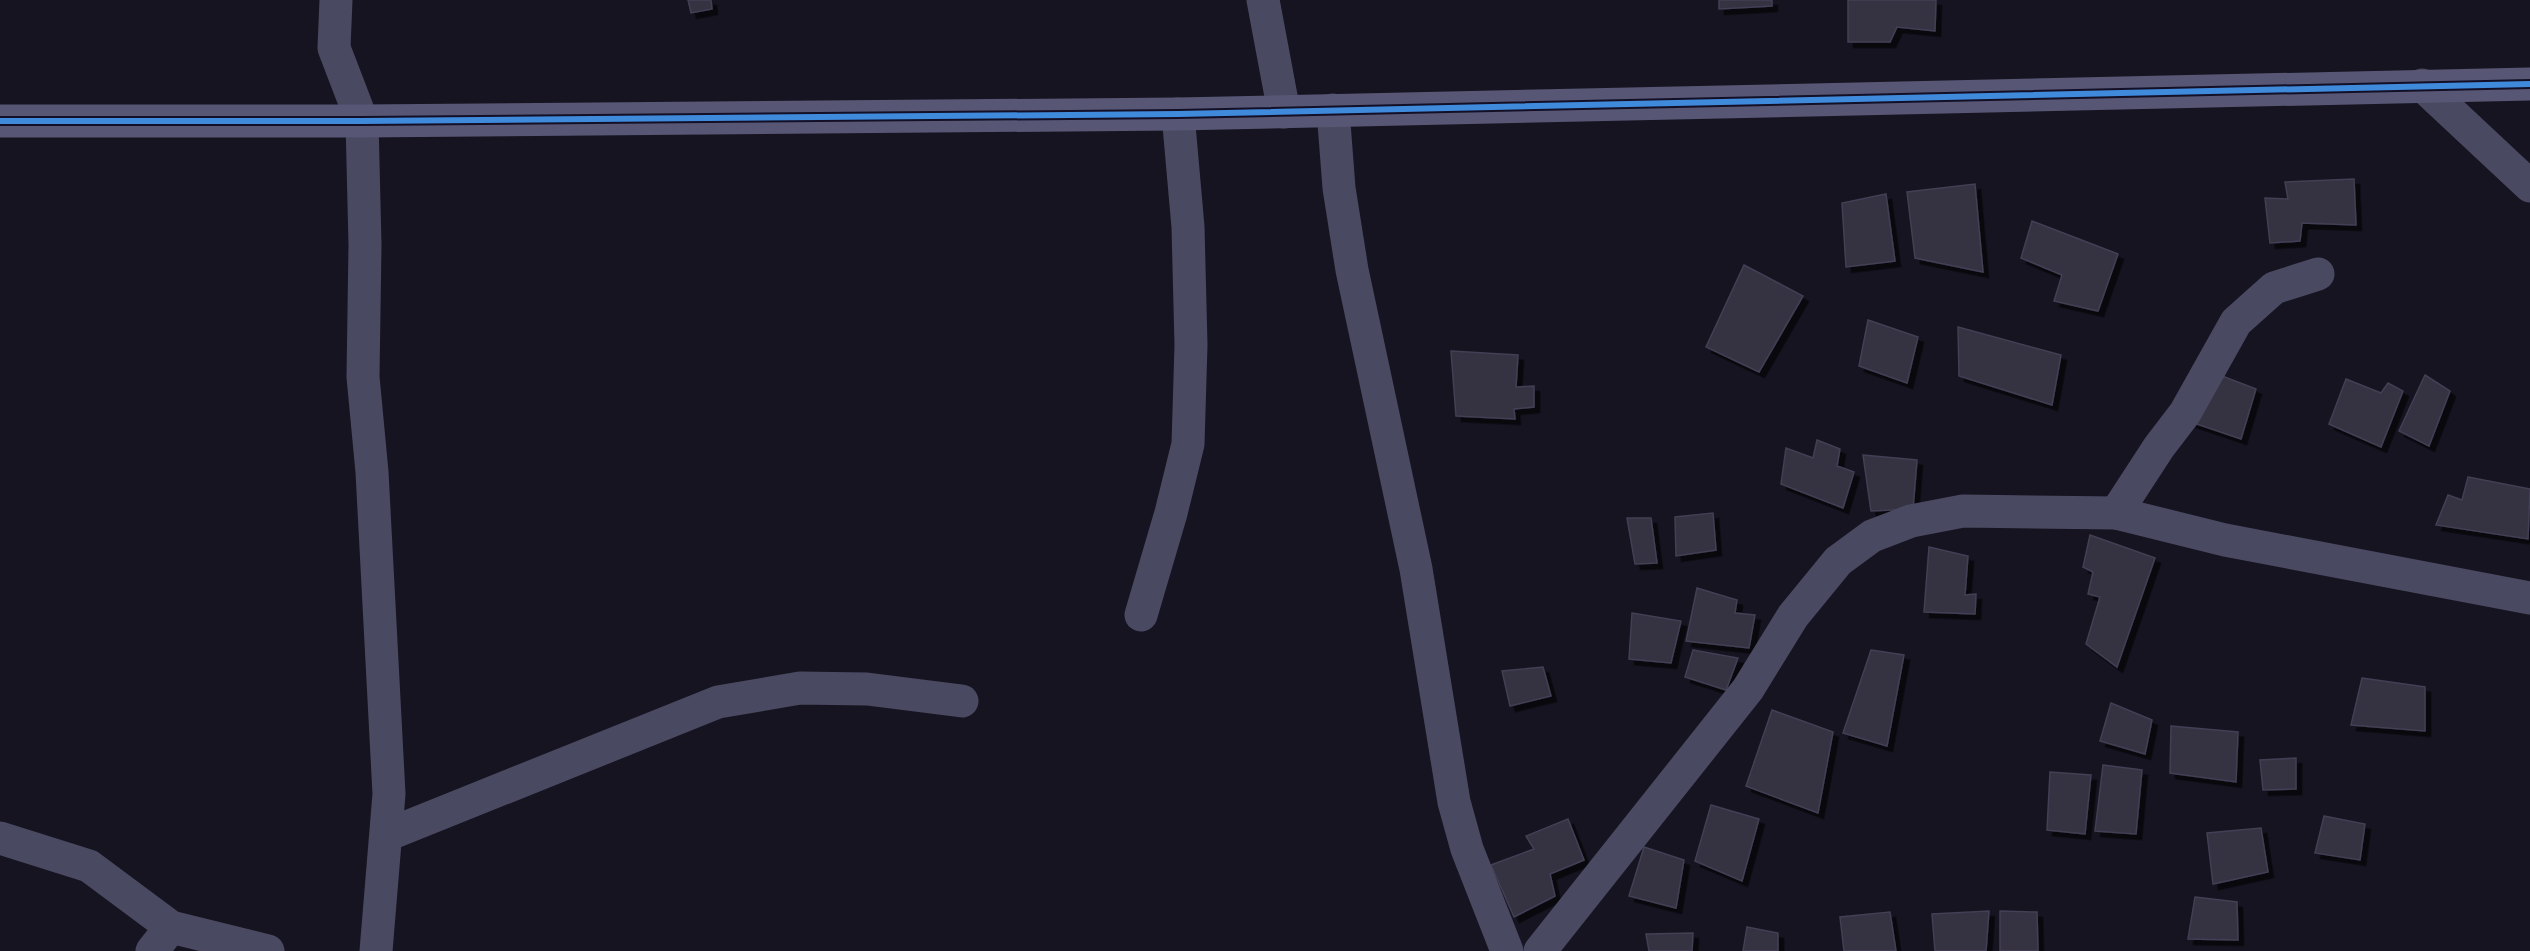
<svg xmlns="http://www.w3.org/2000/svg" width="2530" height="951" font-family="'Fira Sans',sans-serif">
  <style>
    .building { fill: #343243; stroke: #433f54; stroke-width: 1.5; filter: url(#shadow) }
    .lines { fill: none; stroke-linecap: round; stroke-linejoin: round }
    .street { stroke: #4a4962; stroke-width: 33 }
    .secondary { stroke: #575674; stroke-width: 33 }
    .cycleway-casing { stroke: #130f26; stroke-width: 10 }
    .cycleway { stroke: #408adc; stroke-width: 6 }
  </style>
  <defs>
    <filter id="shadow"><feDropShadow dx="5.5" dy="5.5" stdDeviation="0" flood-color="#0009"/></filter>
  </defs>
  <rect width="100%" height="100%" fill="#161421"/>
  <!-- building -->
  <g class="building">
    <polygon points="688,0 711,0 712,9 691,13"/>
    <polygon points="1719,0 1772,0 1772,6 1719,9"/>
    <polygon points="1848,0 1936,0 1935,31 1897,27 1890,42 1848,42"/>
    <polygon points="2354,179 2356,225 2302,223 2300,241 2270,243 2265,198 2288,199 2285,182"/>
    <polygon points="1975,184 1983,272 1915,258 1907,192"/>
    <polygon points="1886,194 1895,261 1846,267 1842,203"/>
    <polygon points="2032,221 2118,254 2098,311 2054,301 2062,275 2021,258"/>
    <polygon points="1744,265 1803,296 1759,372 1706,347"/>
    <polygon points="1868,320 1918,337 1907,383 1859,366"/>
    <polygon points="1958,327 2061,355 2052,405 1959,376"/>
    <polygon points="1451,351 1518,355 1516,387 1534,386 1534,407 1514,409 1515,419 1456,416"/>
    <polygon points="2209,371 2256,389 2241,439 2191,422"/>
    <polygon points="2425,375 2450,391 2429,446 2399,431"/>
    <polygon points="2346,379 2381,393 2388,383 2403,391 2381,447 2329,424"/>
    <polygon points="1817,440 1840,449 1837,466 1854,472 1843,508 1781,484 1786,448 1813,458"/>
    <polygon points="1863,455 1917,460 1913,509 1871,511"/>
    <polygon points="2468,477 2530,489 2528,539 2436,525 2448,495 2462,500"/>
    <polygon points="1713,513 1716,550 1676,556 1675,517"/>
    <polygon points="1627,518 1651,518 1657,563 1635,564"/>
    <polygon points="2090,535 2155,558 2117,667 2086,644 2100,597 2088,594 2093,572 2083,567"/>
    <polygon points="1929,547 1968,556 1965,595 1976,594 1975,614 1924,612"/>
    <polygon points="1697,588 1737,600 1735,613 1755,615 1749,648 1686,641"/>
    <polygon points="1632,613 1681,621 1671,663 1629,659"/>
    <polygon points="1693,650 1738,658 1726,690 1685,677"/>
    <polygon points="1871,650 1904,655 1887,746 1843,733"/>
    <polygon points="1543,667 1551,696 1510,706 1502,671"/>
    <polygon points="2362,678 2425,687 2425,731 2351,725"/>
    <polygon points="2111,703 2152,720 2145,754 2100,741"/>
    <polygon points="1772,710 1833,732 1818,813 1746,786"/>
    <polygon points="2171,726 2238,732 2236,782 2170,773"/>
    <polygon points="2296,758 2296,789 2263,790 2260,760"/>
    <polygon points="2103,765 2142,770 2136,834 2095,831"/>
    <polygon points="2050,772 2091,775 2085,834 2047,830"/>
    <polygon points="1711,805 1759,819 1742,881 1695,861"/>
    <polygon points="2324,816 2365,824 2360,860 2315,853"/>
    <polygon points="1568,819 1584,860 1550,874 1555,896 1514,917 1491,865 1534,849 1526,836"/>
    <polygon points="2261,828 2268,872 2213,884 2207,833"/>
    <polygon points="1644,847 1684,860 1676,908 1629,896"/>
    <polygon points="2195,897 2237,902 2238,940 2188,939"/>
    <polygon points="1989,911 1986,951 1935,951 1932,914"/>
    <polygon points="2000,911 2037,912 2038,951 2000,951"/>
    <polygon points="1890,912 1896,951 1844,951 1840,917"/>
    <polygon points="1747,927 1778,933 1778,951 1743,951"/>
    <polygon points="1693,933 1692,951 1649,951 1646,934"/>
  </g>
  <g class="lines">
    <!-- street -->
    <g class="street">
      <polyline points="336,0 334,48 362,121 365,245 363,377 372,472 389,794 376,951"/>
      <polyline points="1263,0 1284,112"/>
      <polyline points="2422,85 2530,186"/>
      <polyline points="1333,110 1339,188 1352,270 1416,569 1454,802 1467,849 1507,951"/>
      <polyline points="2318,274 2274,288 2236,322 2185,413 2159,447 2116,513 2225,540 2530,598"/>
      <polyline points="1141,615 1171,513 1188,444 1191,345 1188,227 1178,114"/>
      <polyline points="387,835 718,702 800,688 867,689 962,701"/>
      <polyline points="0,838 89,866 171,927 268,951"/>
      <polyline points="152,951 171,927"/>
      <polyline points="1540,951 1748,689 1793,616 1838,561 1872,536 1911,521 1963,511 2116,513"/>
    </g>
    <!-- secondary -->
    <polyline class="secondary" points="0,121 362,121 1178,114 2530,84"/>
    <defs>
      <polyline id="cycleway" points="0,121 362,121 1178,114 2530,84"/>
    </defs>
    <!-- cycleway casing -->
    <use href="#cycleway" class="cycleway-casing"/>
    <!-- cycleway -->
    <use href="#cycleway" class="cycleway"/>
  </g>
</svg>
